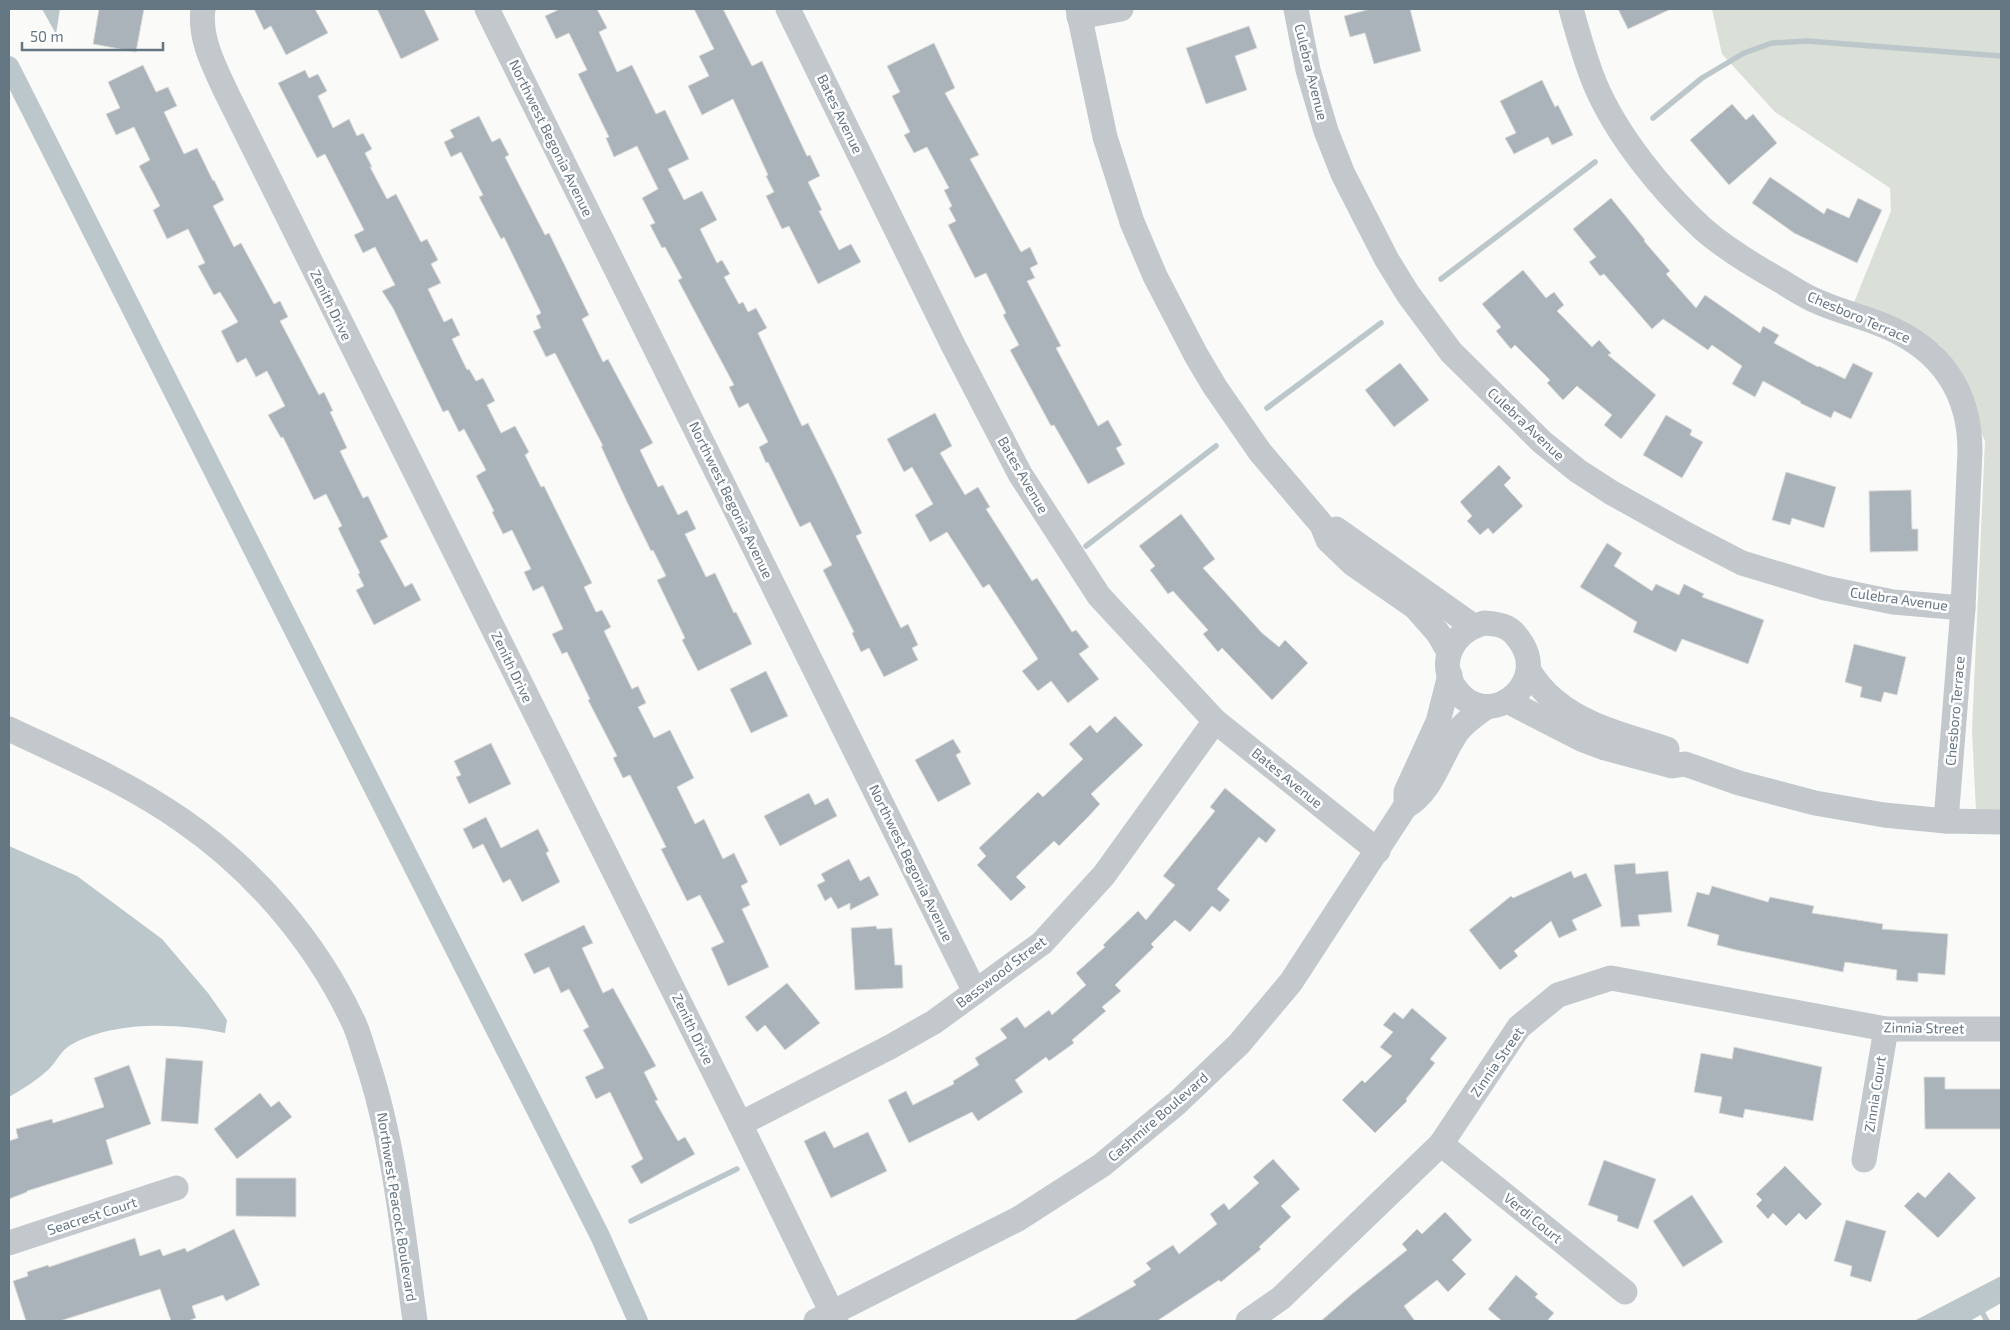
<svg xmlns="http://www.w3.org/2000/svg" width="2010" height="1330" font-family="'Exo 2',sans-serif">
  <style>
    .green { fill: #dadfd7 }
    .water { fill: #bbc7cb }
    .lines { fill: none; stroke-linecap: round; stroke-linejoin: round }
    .stream { stroke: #bbc7cb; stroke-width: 5.5 }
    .canal { stroke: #bbc7cb; stroke-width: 20 }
    .building { fill: #aab3b9; stroke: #dcdcda }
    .minor { stroke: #c3c8cc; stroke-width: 25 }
    .labels { text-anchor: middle; stroke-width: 5; stroke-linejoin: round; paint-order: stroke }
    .street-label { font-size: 14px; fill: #657683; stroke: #fff }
  </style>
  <rect width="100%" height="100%" fill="#fafaf8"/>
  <!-- green -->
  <polygon class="green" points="1712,9 2001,9 2001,811 1976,811 1972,730 1985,441 1940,345 1853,305 1891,211 1890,188 1775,112 1722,54"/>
  <!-- water -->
  <g class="water">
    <polygon points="42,9 60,9 56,34"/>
    <path d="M9,846l68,30 85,63 46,54 19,27 -2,13c-47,-10 -112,-13 -156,13 -8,5 -13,16 -20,23 -12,11 -26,20 -40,28z"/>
    <polygon points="2001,1276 2001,1303 1970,1321 1914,1321"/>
  </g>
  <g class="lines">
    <!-- stream -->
    <g class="stream">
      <polyline points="1653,118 1702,78 1744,53 1772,43 1807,41 2001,56"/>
      <polyline points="1441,279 1595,162"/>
      <polyline points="1267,408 1381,323"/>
      <polyline points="1086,546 1216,446"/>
      <polyline points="631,1221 737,1169"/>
      <polyline points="1982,1312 1987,1321"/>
    </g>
    <!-- canal -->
    <polyline class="canal" points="9,66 600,1236 638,1321"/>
  </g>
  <!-- building -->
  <g class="building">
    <polygon points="99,9 144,9 136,52 93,44"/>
    <polygon points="254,9 315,9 328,33 286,55 271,26 264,30"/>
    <polygon points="377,9 424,9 439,40 401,59"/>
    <polygon points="560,9 597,9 607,28 599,32 617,72 632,65 656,114 665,110 689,159 668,169 684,200 702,191 717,220 700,229 717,263 722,260 730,274 724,277 739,304 743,302 748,312 756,308 767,328 758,333 802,426 808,423 833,473 862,533 856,536 893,612 901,628 908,624 918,645 912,648 918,660 884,677 869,648 861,652 852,633 854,632 823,570 832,565 810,522 800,527 768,462 766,463 759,447 768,442 748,403 739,408 729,387 734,385 678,280 682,278 665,247 662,248 650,225 655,223 642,198 658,189 637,146 614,157 606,138 609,137 578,74 587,70 569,33 556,39 545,16"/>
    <polygon points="694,9 723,9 752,66 762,61 807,156 810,155 820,176 808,182 822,210 819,211 839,250 851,244 861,262 818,284 789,226 782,229 766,196 774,192 766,176 768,175 733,99 702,115 688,86 709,76 699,56 714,49"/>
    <polygon points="1370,9 1410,9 1421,51 1374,64 1365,33 1350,37 1344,16"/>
    <polygon points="1618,9 1671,9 1628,29"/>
    <polygon points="1249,26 1257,48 1235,56 1247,90 1206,104 1186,48"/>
    <polygon points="934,43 955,88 945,93 979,155 970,159 1021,252 1030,247 1038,264 1030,268 1035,278 1027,281 1061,346 1056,348 1098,426 1108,420 1122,445 1116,448 1125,464 1088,484 1054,425 1051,426 1010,350 1019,345 1003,315 1006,313 986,273 975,278 948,225 956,221 949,208 952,206 944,190 949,188 927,147 914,153 904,135 910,132 892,96 900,92 887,66"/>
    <polygon points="143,65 156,92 168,87 177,106 164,112 184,154 197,148 213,181 214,180 224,200 213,206 234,247 241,243 274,304 280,301 288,317 280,321 319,395 324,392 333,411 330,412 347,448 340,451 363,498 368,496 388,537 380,541 405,587 412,583 421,600 374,625 356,590 364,586 358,574 360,573 338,528 342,526 326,494 314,500 283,437 281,438 268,415 285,406 267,371 256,377 246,358 237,363 221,331 238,322 220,292 214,295 198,266 205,263 188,229 167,239 153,210 160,206 139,166 150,160 134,127 116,135 106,114 120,108 108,82"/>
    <polygon points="305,70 309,78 318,74 327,91 318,96 333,128 349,119 357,136 363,133 372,149 365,153 372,167 370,167 387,199 396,194 421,242 427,239 438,260 431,264 441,283 428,289 444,322 452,318 460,335 452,339 467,370 469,369 476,381 483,378 495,401 487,405 501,433 515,426 529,452 525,455 541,487 544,486 592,583 584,587 596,612 602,610 611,627 604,631 632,689 638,686 646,703 638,707 654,738 670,730 694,778 677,787 695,824 704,819 723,859 734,853 748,882 741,886 750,905 742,909 769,967 728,986 711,948 724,942 700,895 687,901 661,849 666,847 630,775 623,778 613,758 617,756 588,700 590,699 567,652 562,654 552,634 563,629 543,586 533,591 524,572 531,569 512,530 503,534 492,512 494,511 476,476 486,470 464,429 459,432 448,410 443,412 393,308 382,291 395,285 375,247 363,253 354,235 364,230 325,154 317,158 278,83"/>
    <polygon points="1542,80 1555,107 1558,105 1573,135 1552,145 1548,137 1514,154 1505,138 1516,133 1500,101"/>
    <polygon points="1732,104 1746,120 1753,114 1777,143 1729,185 1690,140"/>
    <polygon points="479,116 492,142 500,138 509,155 505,157 545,235 549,233 589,315 582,319 603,362 608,359 653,443 640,450 658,487 663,485 678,515 687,510 696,529 685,534 706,577 715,573 734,613 736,612 752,644 698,671 682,640 685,638 657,580 666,576 653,550 651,551 627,502 601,446 603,446 555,353 546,357 533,331 541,328 536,316 541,313 504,237 501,239 479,197 483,195 461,152 451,157 444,142 454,137 450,130"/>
    <polygon points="1770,177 1824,214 1827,208 1849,218 1858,198 1882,210 1857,263 1794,233 1752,203"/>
    <polygon points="1611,198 1645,240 1644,241 1670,271 1666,274 1696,308 1705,295 1760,333 1763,326 1779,335 1774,343 1818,367 1819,366 1845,379 1853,363 1873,373 1851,419 1834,411 1831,418 1800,403 1801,402 1763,381 1755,397 1732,384 1742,366 1712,345 1708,350 1663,319 1652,329 1604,274 1600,276 1589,262 1596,257 1573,229"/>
    <polygon points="1523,270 1546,298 1554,292 1564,305 1557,311 1592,347 1599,340 1611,353 1608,355 1656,395 1621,439 1604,425 1612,415 1577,386 1563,400 1547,383 1550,380 1515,345 1511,349 1496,331 1501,327 1482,304"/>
    <polygon points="1400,363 1429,400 1394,427 1365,390"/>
    <polygon points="935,413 952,446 940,453 965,495 978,487 990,507 986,509 1032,581 1037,578 1072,632 1076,630 1089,647 1079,654 1099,679 1068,703 1051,681 1038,691 1022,671 1038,659 989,584 983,588 947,532 930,542 915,515 933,504 912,467 904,472 887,439"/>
    <polygon points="1666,415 1692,430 1690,435 1703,442 1682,478 1643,455"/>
    <polygon points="1499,465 1511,478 1504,485 1523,506 1493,534 1488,528 1480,535 1467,521 1472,516 1460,502"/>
    <polygon points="1786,472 1836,487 1824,528 1792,518 1790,525 1772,520"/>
    <polygon points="1911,490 1912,529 1918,529 1918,551 1870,552 1869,491"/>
    <polygon points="1181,514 1215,559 1203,568 1262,633 1279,647 1285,640 1308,663 1272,700 1222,648 1218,652 1203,634 1208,630 1173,591 1168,594 1150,570 1155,566 1139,546"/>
    <polygon points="1607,543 1622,553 1614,566 1652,591 1656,584 1679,595 1684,584 1704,594 1702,597 1764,620 1748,664 1682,639 1676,652 1633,632 1637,622 1580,587"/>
    <polygon points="1854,644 1906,657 1897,695 1884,692 1881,702 1860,697 1862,687 1845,682"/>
    <polygon points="766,671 788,716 751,733 730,689"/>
    <polygon points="1115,716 1143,745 1091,794 1100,804 1088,817 1059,846 1054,841 1016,877 1026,887 1011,901 977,865 986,856 979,848 1038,792 1043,797 1083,759 1069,744 1090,725 1097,733"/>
    <polygon points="953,739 961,752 956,755 971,784 938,802 915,760"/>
    <polygon points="491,743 511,784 469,804 456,777 461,775 454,761"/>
    <polygon points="1225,788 1276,830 1266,843 1259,837 1217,889 1230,900 1220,912 1212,906 1190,932 1175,920 1151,944 1154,947 1115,985 1121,991 1102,1007 1106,1011 1072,1040 1074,1043 1049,1061 1046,1057 1015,1080 1023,1092 978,1121 972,1112 909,1143 888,1100 906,1091 913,1105 954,1084 953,1081 979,1065 975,1058 1007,1038 1000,1029 1017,1017 1025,1028 1049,1010 1052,1015 1086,985 1076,973 1105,947 1103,945 1138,911 1146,920 1175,885 1163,876 1215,811 1210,807"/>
    <polygon points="809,793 815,805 828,798 837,816 780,846 764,816"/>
    <polygon points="486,817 501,848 538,829 549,851 546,853 560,882 522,902 510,879 503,883 483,844 473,849 463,829"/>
    <polygon points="849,859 860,881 869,876 879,895 850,910 850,903 838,909 831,897 825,901 817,885 825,881 821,874"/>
    <polygon points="1635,863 1636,874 1668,871 1672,912 1638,915 1640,926 1621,927 1614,865"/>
    <polygon points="1571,871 1574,878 1586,873 1602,906 1572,920 1577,930 1559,938 1551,921 1514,951 1518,956 1500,970 1469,930 1511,896 1513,898"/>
    <polygon points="1712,886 1768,902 1770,897 1814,906 1812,913 1883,924 1882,929 1948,934 1945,975 1918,973 1918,982 1896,980 1897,970 1845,962 1843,972 1736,950 1717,945 1719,935 1687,926 1697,892 1709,895"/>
    <polygon points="584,925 593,943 582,948 603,993 613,988 656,1066 644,1072 658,1100 655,1101 678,1141 685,1137 695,1154 641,1184 631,1166 643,1159 610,1092 596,1099 585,1077 604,1068 583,1030 589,1027 569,989 561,993 549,967 534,974 524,954"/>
    <polygon points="876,926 877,929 892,928 895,965 902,965 903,988 855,990 851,928"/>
    <polygon points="787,983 820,1023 785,1050 765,1025 757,1032 745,1017"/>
    <polygon points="1412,1008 1447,1038 1430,1059 1435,1063 1406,1099 1407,1101 1375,1133 1342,1100 1362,1080 1365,1083 1392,1056 1380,1047 1393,1032 1383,1025 1394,1012 1403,1019"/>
    <polygon points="1734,1047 1822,1067 1813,1121 1745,1109 1743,1118 1719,1113 1722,1097 1694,1092 1701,1053 1732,1059"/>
    <polygon points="166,1058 203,1061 198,1124 161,1121"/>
    <polygon points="129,1065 151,1124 106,1140 113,1164 27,1191 27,1192 9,1199 9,1141 18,1138 16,1129 52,1119 53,1123 104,1107 94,1078"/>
    <polygon points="1924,1077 1945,1077 1945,1089 2001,1089 2001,1129 1925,1129"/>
    <polygon points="260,1093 271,1107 279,1101 292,1117 237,1159 214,1129"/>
    <polygon points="825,1131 834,1148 868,1132 887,1171 831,1198 804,1141"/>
    <polygon points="1273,1159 1300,1189 1281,1206 1291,1217 1259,1247 1261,1249 1221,1282 1219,1280 1157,1321 1073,1321 1136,1285 1133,1281 1151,1269 1146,1263 1173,1245 1179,1254 1217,1224 1210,1214 1224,1203 1229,1210 1259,1183 1253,1177"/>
    <polygon points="1604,1160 1656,1179 1638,1229 1617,1221 1618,1216 1588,1205"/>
    <polygon points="1785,1166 1822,1204 1806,1220 1799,1213 1786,1226 1773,1213 1768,1219 1756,1206 1762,1200 1756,1194"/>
    <polygon points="1949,1172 1976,1198 1938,1238 1904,1206 1918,1192 1925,1198"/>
    <polygon points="236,1178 296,1178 296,1217 236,1216"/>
    <polygon points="1692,1195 1723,1242 1683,1267 1653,1221"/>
    <polygon points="1445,1212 1472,1240 1452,1260 1466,1274 1448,1292 1437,1280 1404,1306 1415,1321 1321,1321 1352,1294 1407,1250 1402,1244 1417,1229 1422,1234"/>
    <polygon points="1846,1220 1886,1231 1871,1282 1850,1276 1852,1266 1834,1261"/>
    <polygon points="234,1229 260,1285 226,1301 223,1295 192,1306 196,1318 188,1321 171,1321 160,1289 60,1321 26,1321 13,1281 28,1276 27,1272 48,1265 49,1267 135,1238 140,1256 160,1249 163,1256 185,1248 187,1252"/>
    <polygon points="1516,1275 1538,1294 1535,1297 1554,1313 1547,1321 1502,1321 1488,1309"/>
  </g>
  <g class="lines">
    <!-- minor -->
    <g class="minor">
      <path d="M203,9c-4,30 12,59 24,85l513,1030 96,197"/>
      <polyline points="487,9 975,992"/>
      <polyline points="788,9 953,345 1020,474 1099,596 1215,721 1378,851"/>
      <polyline points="1078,9 1105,137 1132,222 1155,276 1196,355 1215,387 1260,452 1322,525 1328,540 1353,564 1415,607 1438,633 1449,652"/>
      <polyline points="1296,9 1308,70 1326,131 1343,174 1387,260 1408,294 1451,352 1542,442 1578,471 1612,493 1684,533 1742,563 1825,588 1893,602 1963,608"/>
      <path d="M1571,9c7,25 14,51 24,75 22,52 67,107 108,145 24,21 51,37 78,52 11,7 22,14 33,19 23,11 48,16 71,26 55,23 85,64 85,125l-7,157 -17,213"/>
      <polyline points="1079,17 1121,9"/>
      <polyline points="1336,529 1473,626"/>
      <path d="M1484,623c19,1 28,4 38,21 26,42 -34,87 -65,47 -21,-28 -5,-59 27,-68z"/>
      <path d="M1529,671c7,11 15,21 25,29 31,27 75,36 113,49"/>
      <polyline points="1507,701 1581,739 1605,748 1672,766 1685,764 1739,783 1815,803 1884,815 1946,821 2001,822"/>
      <path d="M9,729c59,28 120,54 174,92 71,49 132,120 169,198 6,11 9,24 13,36 29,85 38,178 50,266"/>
      <polyline points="1406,799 1406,792 1438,722 1450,675"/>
      <polyline points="740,1124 890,1047 934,1022 1042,943 1104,875 1215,721"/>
      <polyline points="1441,1144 1625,1292"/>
      <polyline points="1864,1160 1886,1029"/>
      <polyline points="9,1243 176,1188"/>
      <path d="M816,1321l202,-102 84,-54 75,-62 62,-59 52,-62 114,-175c28,-15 35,-52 53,-76 8,-10 17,-16 27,-23"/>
      <polyline points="1248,1321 1281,1298 1441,1144 1519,1027 1558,995 1611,978 1886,1029 2001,1029"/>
    </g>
  </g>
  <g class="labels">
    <!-- street labels -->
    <g class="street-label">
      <text transform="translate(1311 72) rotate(76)" y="5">Culebra Avenue</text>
      <text transform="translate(840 114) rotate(64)" y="5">Bates Avenue</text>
      <text transform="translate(551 138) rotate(64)" y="5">Northwest Begonia Avenue</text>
      <text transform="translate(331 305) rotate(64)" y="5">Zenith Drive</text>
      <text transform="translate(1859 317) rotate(23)" y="5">Chesboro Terrace</text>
      <text transform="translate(1526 424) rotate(43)" y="5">Culebra Avenue</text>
      <text transform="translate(1023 475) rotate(60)" y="5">Bates Avenue</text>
      <text transform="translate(731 500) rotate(64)" y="5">Northwest Begonia Avenue</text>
      <text transform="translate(1899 599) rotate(8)" y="5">Culebra Avenue</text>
      <text transform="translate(512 667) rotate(64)" y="5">Zenith Drive</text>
      <text transform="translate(1955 711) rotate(-85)" y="5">Chesboro Terrace</text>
      <text transform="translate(1287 778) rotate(39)" y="5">Bates Avenue</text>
      <text transform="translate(911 863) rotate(64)" y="5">Northwest Begonia Avenue</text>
      <text transform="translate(1001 972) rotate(-37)" y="5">Basswood Street</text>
      <text transform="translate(1924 1028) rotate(1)" y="5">Zinnia Street</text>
      <text transform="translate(693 1029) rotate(64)" y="5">Zenith Drive</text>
      <text transform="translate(1497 1062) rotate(-55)" y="5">Zinnia Street</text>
      <text transform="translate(1875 1094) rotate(-81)" y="5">Zinnia Court</text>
      <text transform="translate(1158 1117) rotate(-41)" y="5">Cashmire Boulevard</text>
      <text transform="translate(397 1207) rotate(81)" y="5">Northwest Peacock Boulevard</text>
      <text transform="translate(92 1216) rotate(-18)" y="5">Seacrest Court</text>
      <text transform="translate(1533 1218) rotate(39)" y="5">Verdi Court</text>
    </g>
  </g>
  <!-- border -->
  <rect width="2010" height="1330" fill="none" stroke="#657683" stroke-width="20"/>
  <!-- scale -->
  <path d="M22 42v8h141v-8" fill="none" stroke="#657683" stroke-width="2.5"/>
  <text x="30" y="42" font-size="15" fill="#657683" stroke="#ffffff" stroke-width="4" paint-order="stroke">50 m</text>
</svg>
